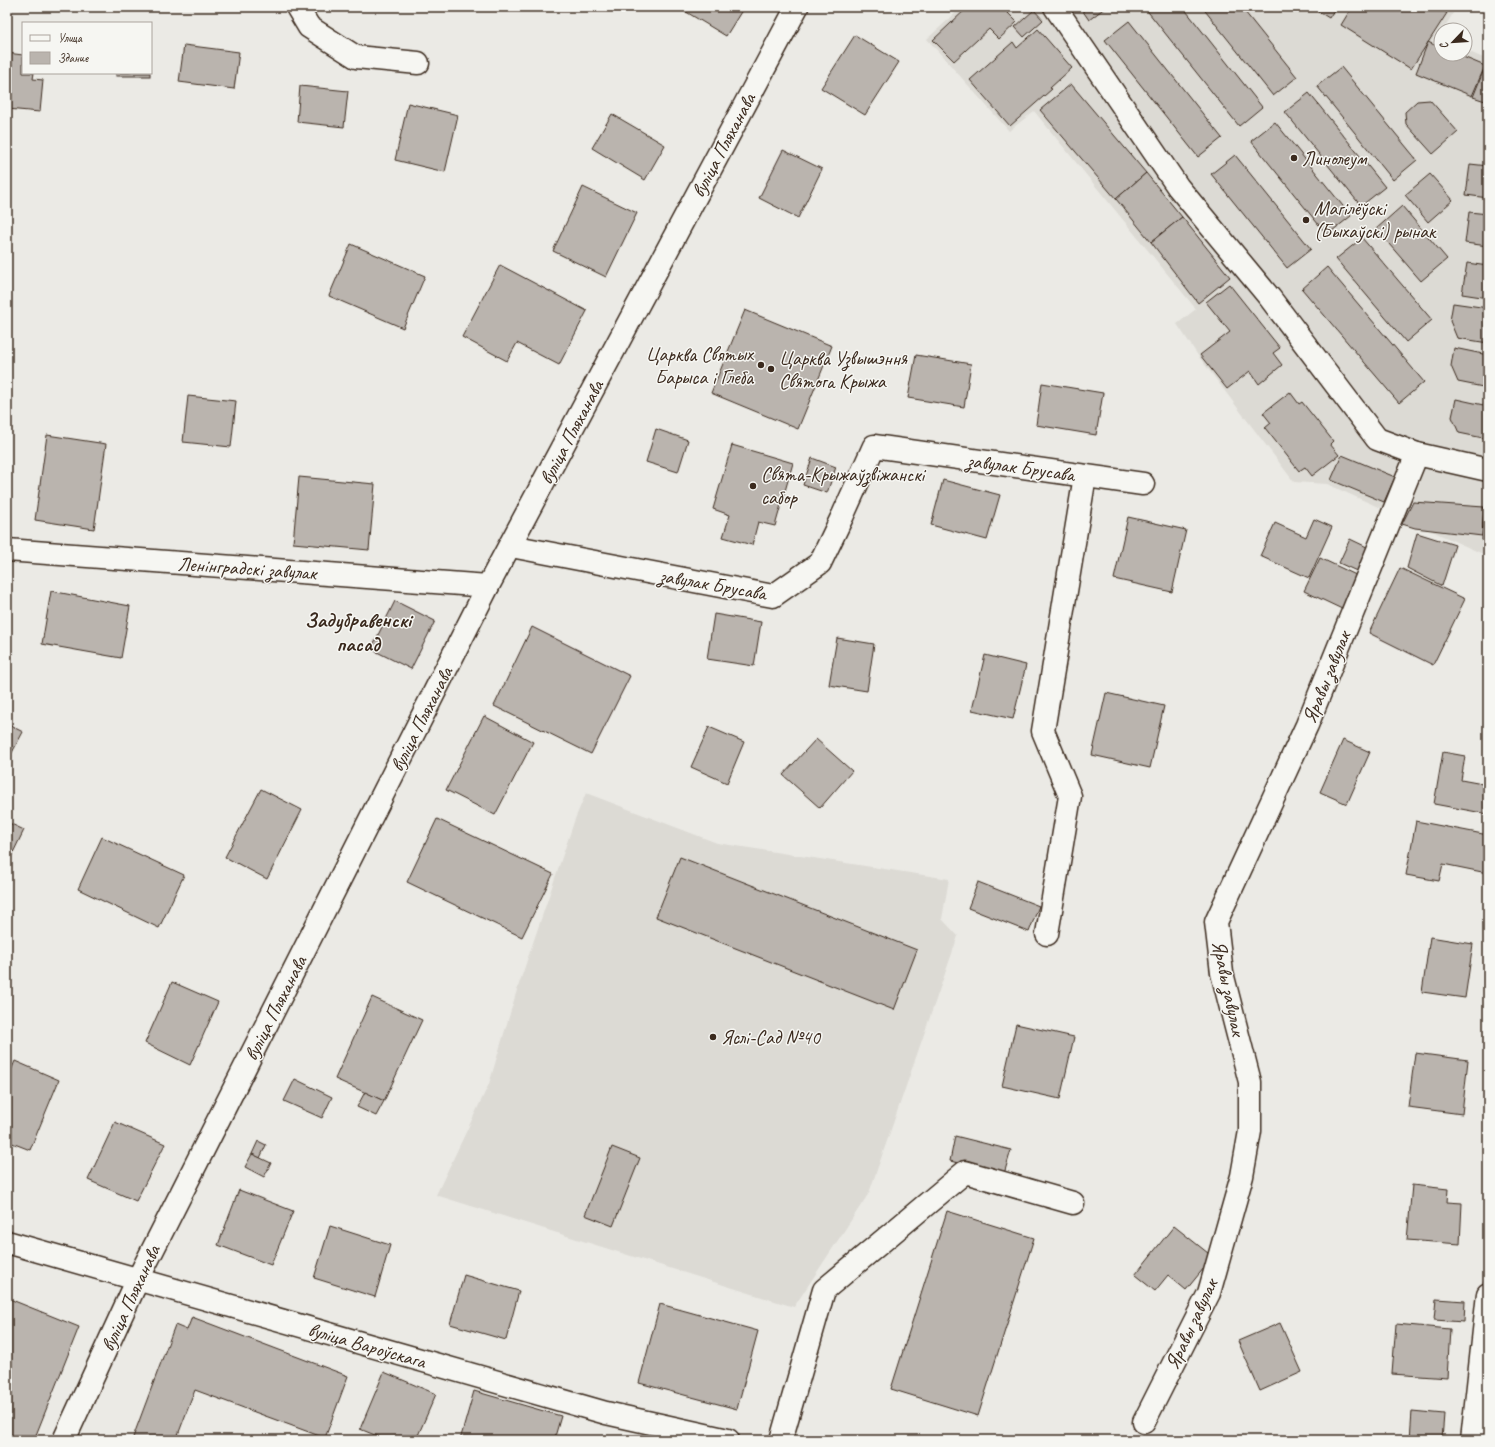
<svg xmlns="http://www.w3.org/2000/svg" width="1495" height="1447" font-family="Caveat,sans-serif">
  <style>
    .built { fill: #dcdad4 }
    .building { fill: #bab4ae; stroke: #3b2a1e }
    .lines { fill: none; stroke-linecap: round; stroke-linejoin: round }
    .minor-casing { stroke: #3b2a1e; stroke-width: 25 }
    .minor { stroke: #f6f6f2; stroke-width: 22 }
    .poi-dot { fill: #3b2a1e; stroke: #f6f6f2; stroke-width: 1.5 }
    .labels { text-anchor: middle; stroke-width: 3; stroke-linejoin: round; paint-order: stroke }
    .street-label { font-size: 20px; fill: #3b2a1e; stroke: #f6f6f2 }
    .poi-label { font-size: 20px; fill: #3b2a1e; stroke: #f6f6f2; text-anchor: start }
    .neighbourhood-label { font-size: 21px; font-weight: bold; fill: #3b2a1e; stroke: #f6f6f2 }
  </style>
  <rect width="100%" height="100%" fill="#ebeae5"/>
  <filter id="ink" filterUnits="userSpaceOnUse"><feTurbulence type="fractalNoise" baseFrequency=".025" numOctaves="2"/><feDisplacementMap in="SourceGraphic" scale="8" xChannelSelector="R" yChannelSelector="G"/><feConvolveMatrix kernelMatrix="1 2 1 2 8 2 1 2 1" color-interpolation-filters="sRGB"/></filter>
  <g filter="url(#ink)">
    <!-- built -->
    <g class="built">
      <polygon points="962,7 1443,7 1453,13 1443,30 1441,30 1441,34 1438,39 1441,40 1441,54 1465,54 1465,50 1488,60 1488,555 1483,554 1327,484 1294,482 1199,357 1177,324 1196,309 1034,111 1009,131 927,39"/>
      <polygon points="586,793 717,843 949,879 942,919 958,936 869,1193 794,1307 436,1195 489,1084 517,990 575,819"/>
    </g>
    <!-- building -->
    <g class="building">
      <polygon points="678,7 744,7 726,36"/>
      <polygon points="968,7 1009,7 1006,11 1017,22 999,39 989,29 954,61 933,40"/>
      <polygon points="1080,7 1106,7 1089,20"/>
      <polygon points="1147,7 1183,7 1262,107 1239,126 1145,8"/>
      <polygon points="1202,7 1241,7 1297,77 1273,96"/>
      <polygon points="1311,7 1336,7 1329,18"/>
      <polygon points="1352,7 1437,7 1447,13 1411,69 1341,25"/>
      <polygon points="1034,10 1043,20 1024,37 1015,27"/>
      <polygon points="1129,21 1222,138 1198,157 1105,40"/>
      <polygon points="1038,29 1072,68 1050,88 1052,89 1010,126 970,80 1013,42 1017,48"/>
      <polygon points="855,35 899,62 865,115 821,88"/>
      <polygon points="1428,42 1441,48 1441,54 1456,54 1485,66 1472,96 1416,73"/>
      <polygon points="184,45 239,52 234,89 179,82"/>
      <polygon points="7,53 23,55 23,73 34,73 33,79 43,80 40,112 7,109"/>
      <polygon points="1341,67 1417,160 1393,180 1317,86"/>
      <polygon points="1483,72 1488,74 1488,102 1473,97"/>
      <rect x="116" y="73" width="34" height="3"/>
      <polygon points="1071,84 1146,173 1116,199 1040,110"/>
      <polygon points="300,86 348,91 344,127 297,122"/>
      <polygon points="1309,93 1385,187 1361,206 1285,112"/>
      <polygon points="1430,100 1458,132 1433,154 1406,124 1405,112 1417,101"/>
      <polygon points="408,103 458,115 445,172 395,160"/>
      <polygon points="612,114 665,145 645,180 592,148"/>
      <polygon points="1275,122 1351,216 1327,235 1251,141"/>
      <polygon points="783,150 822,169 798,218 759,198"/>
      <polygon points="1235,155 1311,249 1287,268 1211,174"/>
      <polygon points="1470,164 1488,166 1488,198 1466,195"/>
      <polygon points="1146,173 1182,217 1151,242 1116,199"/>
      <polygon points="1430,174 1453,200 1428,222 1405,195"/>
      <polygon points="583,187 637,213 606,277 553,251"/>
      <polygon points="1402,206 1447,259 1421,281 1376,229"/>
      <polygon points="1469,212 1488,214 1488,246 1465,243"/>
      <polygon points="1182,217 1230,277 1198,303 1151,242"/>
      <polygon points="1362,238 1432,320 1406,342 1336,259"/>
      <polygon points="351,244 425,276 403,328 329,296"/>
      <polygon points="1467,263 1488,266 1488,298 1462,294"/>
      <polygon points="500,265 587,311 559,365 517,343 507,361 462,337"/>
      <polygon points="1327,267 1424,382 1399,403 1302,289"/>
      <polygon points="1229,284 1280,348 1273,353 1282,365 1259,384 1250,371 1227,389 1200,355 1230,332 1206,302"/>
      <polygon points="1453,303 1488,308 1488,343 1457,338 1450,321"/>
      <polygon points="745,310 832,346 798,429 711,393"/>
      <polygon points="1454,348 1488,355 1488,388 1458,382 1451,366"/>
      <polygon points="916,355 971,364 964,407 908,398"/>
      <polygon points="1042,383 1103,393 1096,435 1036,425"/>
      <polygon points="1290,392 1299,404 1302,402 1333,441 1330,444 1339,455 1312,476 1305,467 1299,471 1265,428 1271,423 1263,413"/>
      <polygon points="188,396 236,401 231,447 183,442"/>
      <polygon points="1456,399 1488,406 1488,439 1459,433 1452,417"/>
      <polygon points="656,429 688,440 678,472 646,462"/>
      <polygon points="47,435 106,444 94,529 35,520"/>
      <polygon points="732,445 793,463 775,526 758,522 752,545 723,537 730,515 713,509"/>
      <polygon points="1342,455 1395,477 1384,502 1331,480"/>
      <polygon points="812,458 836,467 827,493 803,485"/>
      <polygon points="299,477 375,484 369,550 293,543"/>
      <polygon points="943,480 1000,495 987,540 931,525"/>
      <polygon points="1413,502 1484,507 1482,536 1415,528 1402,524"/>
      <polygon points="1484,507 1488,507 1488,540 1482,540"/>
      <polygon points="1128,517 1186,530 1172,592 1114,579"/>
      <polygon points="1314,519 1332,527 1309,578 1260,556 1275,523 1306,537"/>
      <polygon points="1417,533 1455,545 1442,586 1407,568"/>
      <polygon points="1350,539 1371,549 1361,573 1339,563"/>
      <polygon points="1320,558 1358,576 1342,609 1304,591"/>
      <polygon points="1400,568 1465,599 1433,665 1369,633"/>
      <polygon points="51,591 130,606 121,658 42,644"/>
      <polygon points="395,601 435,621 411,669 371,649"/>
      <polygon points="714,614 761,622 754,666 707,659"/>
      <polygon points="532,627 630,676 591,754 494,706"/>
      <polygon points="837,638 874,644 867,691 829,685"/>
      <polygon points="985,655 1026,665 1013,719 972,710"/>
      <polygon points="1106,693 1164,706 1150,768 1092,755"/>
      <polygon points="484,716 533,742 495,815 446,790"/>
      <polygon points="7,724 23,732 7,762"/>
      <polygon points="709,727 744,742 727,783 691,767"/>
      <polygon points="816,739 852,771 820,808 783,775"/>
      <polygon points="1343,740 1370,752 1347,804 1320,792"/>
      <polygon points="1443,752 1465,756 1461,780 1488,785 1488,814 1434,804"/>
      <polygon points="261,789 302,810 267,879 225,857"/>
      <polygon points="437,819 553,874 522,937 407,882"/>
      <polygon points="1416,821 1488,835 1488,865 1487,873 1443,864 1439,881 1406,875"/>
      <polygon points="7,822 24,830 7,865"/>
      <polygon points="102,837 184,875 159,928 78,889"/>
      <polygon points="680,857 917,950 894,1010 656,917"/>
      <polygon points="978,882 1039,906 1029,932 968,908"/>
      <polygon points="1430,937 1473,944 1465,998 1422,992"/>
      <polygon points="172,982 218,1002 190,1065 145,1043"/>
      <polygon points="372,997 422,1020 384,1101 335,1079"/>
      <polygon points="1016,1024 1074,1037 1060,1099 1002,1086"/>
      <polygon points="1415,1053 1468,1060 1462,1114 1408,1107"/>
      <polygon points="15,1061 59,1080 30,1150 7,1141 7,1080"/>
      <polygon points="295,1079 332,1097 322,1118 284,1101"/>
      <polygon points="365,1092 384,1101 376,1116 357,1107"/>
      <polygon points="115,1122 165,1144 136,1201 88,1180"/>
      <polygon points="955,1136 1011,1150 1004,1174 950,1161"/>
      <polygon points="258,1141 266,1145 260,1158 252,1154"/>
      <polygon points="612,1147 640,1158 613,1226 585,1215"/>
      <polygon points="252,1154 271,1163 264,1177 245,1167"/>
      <polygon points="1412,1185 1448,1189 1447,1202 1462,1203 1460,1244 1407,1240"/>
      <polygon points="239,1190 293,1211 271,1265 218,1245"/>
      <polygon points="947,1211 1034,1238 978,1416 891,1389"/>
      <polygon points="330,1226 390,1245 375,1297 314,1278"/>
      <polygon points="1174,1226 1213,1257 1186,1290 1168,1275 1155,1291 1135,1275"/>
      <polygon points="464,1275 519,1291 506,1340 450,1324"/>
      <polygon points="7,1298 79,1327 34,1440 16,1440 7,1437"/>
      <polygon points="1436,1299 1465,1301 1464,1322 1434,1320"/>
      <polygon points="660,1304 758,1331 737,1409 639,1383"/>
      <polygon points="192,1317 348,1376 325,1438 195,1390 176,1440 132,1440 175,1325 187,1330"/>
      <polygon points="1280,1323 1302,1372 1260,1391 1238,1341"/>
      <polygon points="1396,1324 1450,1329 1447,1378 1392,1374"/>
      <polygon points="384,1372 436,1394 416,1440 387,1440 360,1429"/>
      <polygon points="474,1391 561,1416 554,1440 460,1440"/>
      <polygon points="1412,1411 1444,1414 1442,1440 1410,1440"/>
    </g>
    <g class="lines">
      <defs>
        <g id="minor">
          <polyline points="297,7 309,27 356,57 418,63"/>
          <polyline points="1055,7 1178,187 1270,298 1377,439 1417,454 1488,470"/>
          <polyline points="511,546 773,596 820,563 843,515 874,446 1143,484"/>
          <polyline points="7,550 488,586"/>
          <polyline points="1047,934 1070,796 1043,731 1085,476"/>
          <polyline points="7,1242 606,1413 728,1440"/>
          <polyline points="1144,1422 1209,1293 1242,1176 1250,1131 1250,1082 1222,973 1216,922 1307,725 1417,454"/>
          <polyline points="64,1440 138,1279 488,586 797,7"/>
          <polyline points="781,1440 824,1290 965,1172 1073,1203"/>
          <polyline points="1472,1440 1488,1294"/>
        </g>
      </defs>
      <!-- minor casing -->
      <use href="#minor" class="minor-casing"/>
      <!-- minor -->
      <use href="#minor" class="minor"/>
    </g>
  </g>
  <!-- markers -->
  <g class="poi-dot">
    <circle cx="1294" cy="158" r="4"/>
    <circle cx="1306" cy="220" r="4"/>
    <circle cx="761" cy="365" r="4"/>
    <circle cx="771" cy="369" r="4"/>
    <circle cx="753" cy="486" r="4"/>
    <circle cx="713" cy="1037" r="4"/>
  </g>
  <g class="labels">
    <!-- street labels -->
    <g class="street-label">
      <text transform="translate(723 145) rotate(-62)" y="7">вуліца Пляханава</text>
      <text transform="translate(571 432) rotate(-62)" y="7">вуліца Пляханава</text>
      <text transform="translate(1021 467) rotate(8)" y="7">завулак Брусава</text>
      <text transform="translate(247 568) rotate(4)" y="7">Ленінградскі завулак</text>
      <text transform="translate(713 584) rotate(10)" y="7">завулак Брусава</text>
      <text transform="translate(1326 677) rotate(-68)" y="7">Яравы завулак</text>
      <text transform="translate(421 719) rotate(-63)" y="7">вуліца Пляханава</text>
      <text transform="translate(1229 988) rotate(78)" y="7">Яравы завулак</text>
      <text transform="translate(275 1008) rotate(-63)" y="7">вуліца Пляханава</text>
      <text transform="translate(130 1298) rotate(-65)" y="7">вуліца Пляханава</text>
      <text transform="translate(1191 1324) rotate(-65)" y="7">Яравы завулак</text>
      <text transform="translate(367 1345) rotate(16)" y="7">вуліца Вароўскага</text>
    </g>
    <!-- poi labels -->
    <g class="poi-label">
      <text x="1302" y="165">Линолеум</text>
      <text x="1314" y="215">Магілёўскі<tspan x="1314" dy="23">(Быхаўскі) рынак</tspan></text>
      <text x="753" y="361" text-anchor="end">Царква Святых<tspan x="753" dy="23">Барыса і Глеба</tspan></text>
      <text x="779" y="365">Царква Узвышэння<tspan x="779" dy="23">Святога Крыжа</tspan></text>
      <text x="761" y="481">Свята-Крыжаўзвіжанскі<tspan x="761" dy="23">сабор</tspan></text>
      <text x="721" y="1044">Яслі-Сад №40</text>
    </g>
    <!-- neighbourhood labels -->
    <g class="neighbourhood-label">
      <text x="358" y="627">Задубравенскі<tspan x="358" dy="24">пасад</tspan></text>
    </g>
  </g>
  <!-- margin -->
  <rect width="1495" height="1447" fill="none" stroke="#f6f6f2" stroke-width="24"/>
  <rect x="12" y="12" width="1471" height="1423" fill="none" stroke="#3b2a1e" stroke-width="1.5" filter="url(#ink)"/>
  <!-- legend -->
  <rect x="22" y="22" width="130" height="52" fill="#f6f6f2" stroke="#aba49d"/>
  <rect x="30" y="35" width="20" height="6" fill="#f6f6f2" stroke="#aba49d"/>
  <text x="58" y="42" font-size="12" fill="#3b2a1e">Улица</text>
  <rect x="30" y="52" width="20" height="12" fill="#bab4ae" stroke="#aba49d"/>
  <text x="58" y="62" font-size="12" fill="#3b2a1e">Здание</text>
  <!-- north arrow -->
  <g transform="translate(1453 42) rotate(245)"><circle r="19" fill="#f6f6f2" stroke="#aba49d"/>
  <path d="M0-3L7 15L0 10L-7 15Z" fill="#3b2a1e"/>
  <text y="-6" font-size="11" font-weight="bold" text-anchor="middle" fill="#3b2a1e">С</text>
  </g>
</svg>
